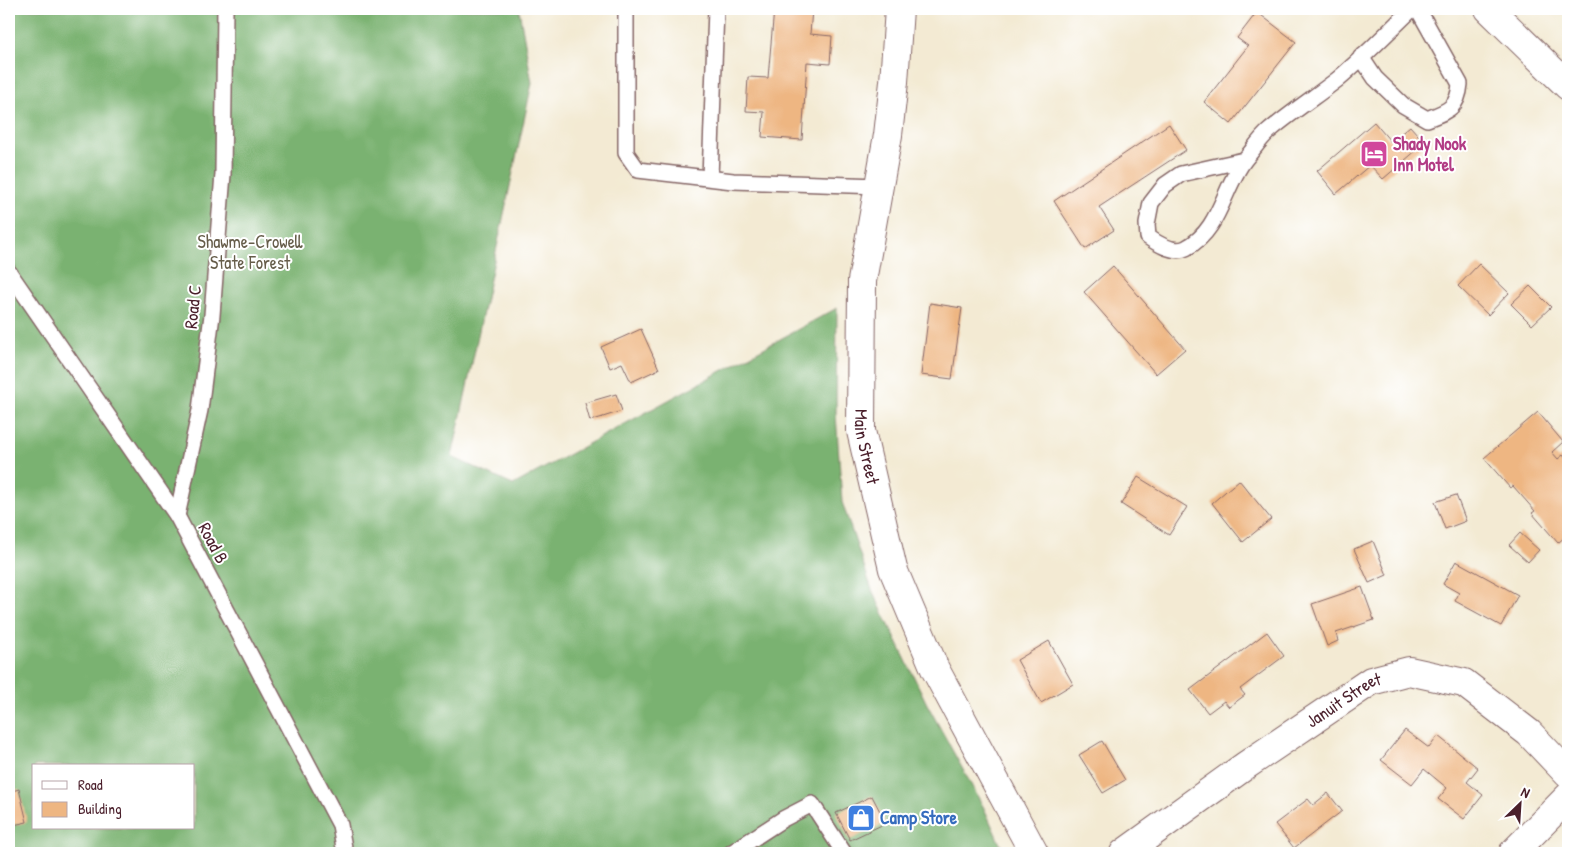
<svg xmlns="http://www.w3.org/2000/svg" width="1577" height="862" font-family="'Patrick Hand',sans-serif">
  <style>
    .forest { fill: #7ab271; stroke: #62684e; fill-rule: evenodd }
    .building { fill: #eeb682 }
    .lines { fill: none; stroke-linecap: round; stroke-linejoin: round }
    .service-casing { stroke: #856666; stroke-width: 18 }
    .minor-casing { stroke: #856666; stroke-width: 30 }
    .secondary-casing { stroke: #856666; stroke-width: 30 }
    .service { stroke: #fff; stroke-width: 15 }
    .minor { stroke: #fff; stroke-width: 28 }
    .secondary { stroke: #fff; stroke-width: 28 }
    .labels { text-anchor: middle; stroke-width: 4; stroke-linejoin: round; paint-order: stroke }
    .hotel-label { font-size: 18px; font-weight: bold; fill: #b23c85; stroke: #fff; text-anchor: start }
    .park-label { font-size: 18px; fill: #665d4a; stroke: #fff }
    .street-label { font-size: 18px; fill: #4a1f2b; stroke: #fff }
    .shop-label { font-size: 18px; font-weight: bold; fill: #366cbe; stroke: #fff; text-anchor: start }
  </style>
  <rect width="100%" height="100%" fill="#fff"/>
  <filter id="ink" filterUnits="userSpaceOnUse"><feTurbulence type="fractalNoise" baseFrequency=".02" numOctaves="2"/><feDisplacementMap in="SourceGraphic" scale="10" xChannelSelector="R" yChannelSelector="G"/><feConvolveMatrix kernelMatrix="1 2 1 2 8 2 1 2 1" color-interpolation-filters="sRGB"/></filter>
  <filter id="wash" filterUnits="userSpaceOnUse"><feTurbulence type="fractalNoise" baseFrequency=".0096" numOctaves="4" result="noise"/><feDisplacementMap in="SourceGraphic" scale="20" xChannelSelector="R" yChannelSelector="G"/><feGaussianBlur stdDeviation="1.12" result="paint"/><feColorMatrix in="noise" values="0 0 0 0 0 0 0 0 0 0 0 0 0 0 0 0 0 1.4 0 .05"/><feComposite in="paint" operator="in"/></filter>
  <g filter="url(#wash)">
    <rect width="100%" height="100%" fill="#f3ead3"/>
    <!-- forest -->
    <path class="forest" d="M9,9h510l13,74 -80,374 61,28 324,-177 -1,106 6,88 30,88 55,114 57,104 20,45h-995zM34,766h160v62h-160z"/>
    <g id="blocks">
      <!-- building -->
      <g class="building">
        <polygon points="774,9 812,9 810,34 832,36 830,64 807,62 802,140 762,137 764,112 746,111 748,77 768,78"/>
        <polygon points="1257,12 1296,42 1231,124 1204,102 1248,46 1237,38"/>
        <polygon points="1374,122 1391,142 1410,126 1425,143 1383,179 1370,165 1336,194 1317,171"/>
        <polygon points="1169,124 1186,150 1099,207 1114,230 1085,249 1054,201"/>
        <polygon points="1479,264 1509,293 1488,315 1458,286"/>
        <polygon points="1113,266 1185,349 1156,374 1084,292"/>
        <polygon points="1530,286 1551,307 1532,325 1511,304"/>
        <polygon points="930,303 962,308 952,379 921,375"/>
        <polygon points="641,329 659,369 631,382 622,363 610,368 601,347"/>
        <polygon points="616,394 622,411 590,421 585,403"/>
        <polygon points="1538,412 1563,442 1552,452 1558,459 1563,455 1568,461 1568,469 1567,471 1568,472 1568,534 1558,543 1532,513 1535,511 1513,486 1510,488 1484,458"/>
        <polygon points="1138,477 1187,507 1169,535 1121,504"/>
        <polygon points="1239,480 1271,519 1243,542 1212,503"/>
        <polygon points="1456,495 1466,521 1445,529 1435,502"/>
        <polygon points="1520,533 1539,550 1528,562 1509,545"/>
        <polygon points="1373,541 1387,575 1369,583 1354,549"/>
        <polygon points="1456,561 1518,595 1501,626 1455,601 1459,593 1443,584"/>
        <polygon points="1362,587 1374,620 1336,633 1338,641 1327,646 1312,604"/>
        <polygon points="1267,632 1284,656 1240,689 1245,695 1229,707 1224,701 1208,713 1190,690"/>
        <polygon points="1049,641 1073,684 1041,703 1017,660"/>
        <polygon points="1405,730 1429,748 1438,736 1478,768 1467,782 1483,795 1464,819 1438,799 1447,788 1424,769 1412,784 1381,760"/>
        <polygon points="1102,741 1125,780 1103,793 1079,755"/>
        <polygon points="19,789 27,822 9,826 9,792"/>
        <polygon points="1328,793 1342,811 1294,848 1275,824 1308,799 1313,805"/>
        <polygon points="872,796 886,823 850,840 836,813"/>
      </g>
    </g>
  </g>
  <g filter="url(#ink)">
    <use href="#blocks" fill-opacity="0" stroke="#856666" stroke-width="1"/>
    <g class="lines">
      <defs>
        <g id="service">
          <polyline points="626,9 626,153 638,170 733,181 879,186"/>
          <path d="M1361,57l14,21 28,27 24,14c21,-8 31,-11 33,-35l-42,-75"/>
          <path d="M1244,160l-63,14 -16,11 -14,18 -4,21 1,13c10,7 26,17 38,11 35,-18 37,-62 60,-90 7,-8 14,-19 22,-26 22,-19 47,-35 70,-53 26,-22 50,-47 74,-70"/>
          <polyline points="710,178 716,9"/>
          <polyline points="9,272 177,516 340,825 345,853"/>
          <polyline points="177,516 200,410 212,315 223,174 225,9"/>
          <polyline points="731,853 783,819 812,804 844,853"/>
        </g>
        <g id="minor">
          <path id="s1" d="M1124,853l121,-87 126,-85 38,-10 55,12 65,50 39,41"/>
          <polyline points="1513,853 1568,797"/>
        </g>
        <g id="secondary">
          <path id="s2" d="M899,9l-5,73 -6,53 -26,146 -1,150 32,138 42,100 99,184"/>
          <polyline points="1489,9 1568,86"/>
        </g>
      </defs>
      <!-- service casing -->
      <use href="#service" class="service-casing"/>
      <!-- minor casing -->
      <use href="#minor" class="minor-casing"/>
      <!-- secondary casing -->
      <use href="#secondary" class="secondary-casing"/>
      <!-- service -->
      <use href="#service" class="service"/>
      <!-- minor -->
      <use href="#minor" class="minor"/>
      <!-- secondary -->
      <use href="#secondary" class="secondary"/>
    </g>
  </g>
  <!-- icons -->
  <defs>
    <symbol id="hotel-square" viewBox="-11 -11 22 22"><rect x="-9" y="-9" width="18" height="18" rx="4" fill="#d1479c" stroke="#fff"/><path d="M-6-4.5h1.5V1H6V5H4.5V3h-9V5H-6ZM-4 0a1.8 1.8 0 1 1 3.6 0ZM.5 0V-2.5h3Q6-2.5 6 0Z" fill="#fff"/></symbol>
    <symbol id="shop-square" viewBox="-11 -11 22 22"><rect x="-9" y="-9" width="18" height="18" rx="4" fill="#3f7fe0" stroke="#fff"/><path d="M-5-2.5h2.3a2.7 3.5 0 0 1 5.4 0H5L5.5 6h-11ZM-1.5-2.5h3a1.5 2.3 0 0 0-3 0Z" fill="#fff"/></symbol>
  </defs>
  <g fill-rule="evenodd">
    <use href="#hotel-square" x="1358" y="138" width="32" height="32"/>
    <use href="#shop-square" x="845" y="802" width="32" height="32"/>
  </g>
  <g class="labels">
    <!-- hotel labels -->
    <g class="hotel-label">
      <text x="1393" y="150">Shady Nook<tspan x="1393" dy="21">Inn Motel</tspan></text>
    </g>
    <!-- park labels -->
    <g class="park-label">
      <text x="250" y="248">Shawme-Crowell<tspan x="250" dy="21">State Forest</tspan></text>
    </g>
    <!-- street labels -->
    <g class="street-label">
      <text transform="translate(193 307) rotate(-84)" y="6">Road C</text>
      <text dy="6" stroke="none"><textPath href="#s2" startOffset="441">Main Street</textPath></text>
      <text transform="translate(213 543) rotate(62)" y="6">Road B</text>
      <text dy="6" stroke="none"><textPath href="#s1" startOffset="268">Januit Street</textPath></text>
    </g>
    <!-- shop labels -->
    <g class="shop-label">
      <text x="880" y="824">Camp Store</text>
    </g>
  </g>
  <!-- margin -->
  <rect width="1577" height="862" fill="none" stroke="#fff" stroke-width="30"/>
  <!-- legend -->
  <rect x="32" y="764" width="162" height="65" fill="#ffffff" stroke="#b7a5aa"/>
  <rect x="42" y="781" width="25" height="8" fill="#ffffff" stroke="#b7a5aa"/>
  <text x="78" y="790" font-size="15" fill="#4a1f2b">Road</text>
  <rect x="42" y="802" width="25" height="15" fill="#eeb682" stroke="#b7a5aa"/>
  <text x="78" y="814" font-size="15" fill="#4a1f2b">Building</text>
  <!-- north arrow -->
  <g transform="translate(1520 804) rotate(25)" stroke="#ffffff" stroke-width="4" paint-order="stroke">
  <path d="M0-4L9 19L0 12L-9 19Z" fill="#4a1f2b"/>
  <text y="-8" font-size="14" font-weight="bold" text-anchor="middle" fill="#4a1f2b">N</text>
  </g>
</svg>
